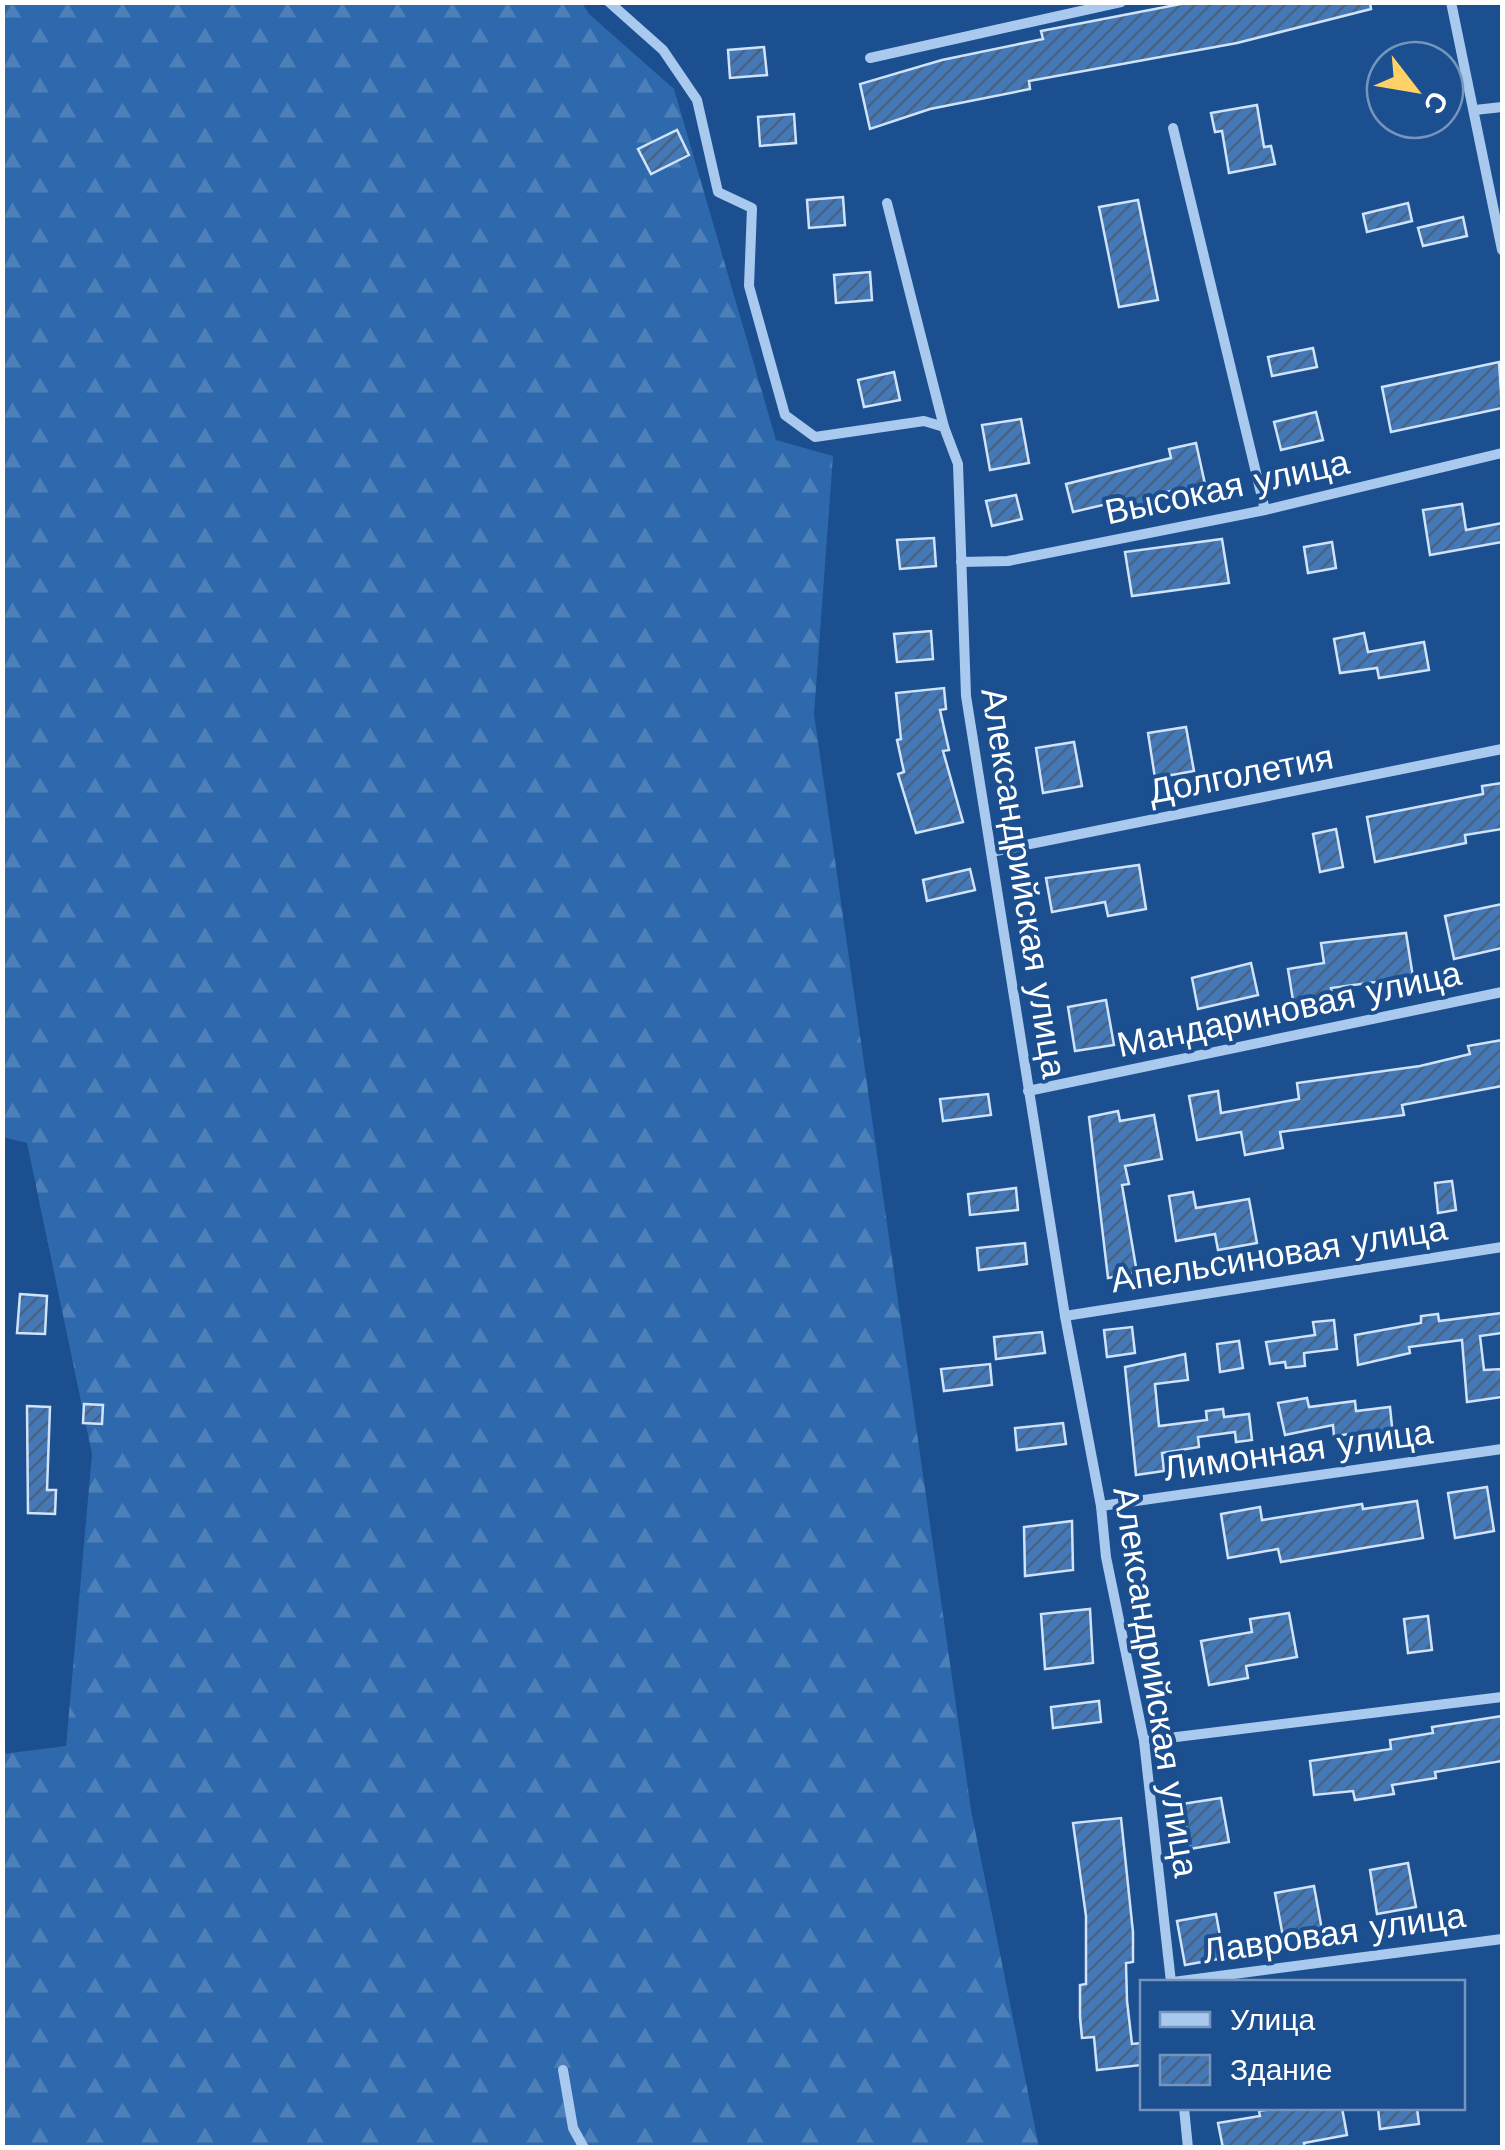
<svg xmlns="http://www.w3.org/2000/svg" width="1505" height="2150" font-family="'Work Sans',sans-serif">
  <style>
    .forest { fill: url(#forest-firs) }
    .building { fill: url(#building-hatch); stroke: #cfe3fa; stroke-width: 2.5 }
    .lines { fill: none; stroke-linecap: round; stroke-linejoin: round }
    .street { stroke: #a9c9ee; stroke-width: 10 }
    .labels { text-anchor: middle; stroke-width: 8; stroke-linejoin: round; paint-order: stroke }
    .street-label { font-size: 35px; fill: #fff; stroke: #1b4f8f }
  </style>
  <defs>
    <pattern id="forest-firs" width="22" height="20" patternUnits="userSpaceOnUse" patternTransform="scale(2.5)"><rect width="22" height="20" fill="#2e69ad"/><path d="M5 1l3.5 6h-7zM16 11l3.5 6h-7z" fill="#4d80b9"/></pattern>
    <pattern id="building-hatch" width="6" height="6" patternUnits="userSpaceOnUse" patternTransform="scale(2.5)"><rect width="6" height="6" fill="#4478b7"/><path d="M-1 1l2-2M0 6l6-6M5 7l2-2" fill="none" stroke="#486282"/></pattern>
  </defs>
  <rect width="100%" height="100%" fill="#1b4f8f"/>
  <!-- forest -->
  <polygon class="forest" points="3,3 582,3 589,14 674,89 776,440 833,456 814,714 971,1810 1039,2147 3,2147 2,1754 66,1746 92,1454 27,1143 3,1137"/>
  <!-- building -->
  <g class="building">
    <polygon points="1191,2 1370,2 1371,9 1237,43 1029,81 1030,89 930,109 870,129 860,84 942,60 1043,39 1041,31"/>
    <polygon points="764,47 767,75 730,78 728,50"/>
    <polygon points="1257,105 1264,147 1271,146 1275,164 1229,173 1222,131 1215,132 1211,113"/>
    <polygon points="794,114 796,143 760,146 758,117"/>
    <polygon points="677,130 689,155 651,174 638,149"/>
    <polygon points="843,197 845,225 809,228 807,200"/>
    <polygon points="1138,200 1158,300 1119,307 1099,207"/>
    <polygon points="1408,203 1412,221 1367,232 1363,214"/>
    <polygon points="1463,217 1467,236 1423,246 1418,228"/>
    <polygon points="870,272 872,300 836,303 834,275"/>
    <polygon points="1313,348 1317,367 1272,376 1268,357"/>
    <polygon points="1499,362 1502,408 1391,432 1382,387"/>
    <polygon points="894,372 900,400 864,407 858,380"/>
    <polygon points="1316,412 1323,440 1281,450 1274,422"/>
    <polygon points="1021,419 1029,463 990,470 982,425"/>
    <polygon points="1196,443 1205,484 1157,494 1159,501 1123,510 1120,501 1073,512 1066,484 1171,458 1169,449"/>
    <polygon points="1016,495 1022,519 992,526 986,501"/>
    <polygon points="1462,504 1466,530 1502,523 1502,542 1430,555 1423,510"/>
    <polygon points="934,538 936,566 900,569 897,540"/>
    <polygon points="1222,539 1229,583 1132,596 1125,552"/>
    <polygon points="1332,542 1336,568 1308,573 1304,547"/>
    <polygon points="931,631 933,659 897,662 894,634"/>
    <polygon points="1364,633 1368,652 1424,642 1429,670 1379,678 1377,668 1340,673 1334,639"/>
    <polygon points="944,688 946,709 940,710 949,750 943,751 963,822 916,833 898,774 904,772 897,740 901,739 896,693"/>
    <polygon points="1186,727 1194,771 1155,778 1148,733"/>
    <polygon points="1074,742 1082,786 1043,793 1036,748"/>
    <polygon points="1502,783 1502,829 1465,835 1466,843 1375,862 1367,817 1483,794 1482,786"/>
    <polygon points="1336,829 1343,867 1320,872 1313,834"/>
    <polygon points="1139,865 1146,909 1108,916 1105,902 1052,912 1046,878"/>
    <polygon points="970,869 975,890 927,901 923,880"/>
    <polygon points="1502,904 1502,948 1454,959 1445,916"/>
    <polygon points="1406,933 1413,977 1331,988 1334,1006 1295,1013 1288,969 1324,963 1321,943"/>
    <polygon points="1251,963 1258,995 1198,1009 1192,978"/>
    <polygon points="1106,1000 1114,1045 1075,1051 1068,1007"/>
    <polygon points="1502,1040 1502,1086 1402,1105 1404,1115 1280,1132 1283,1148 1245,1155 1241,1132 1197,1140 1189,1096 1218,1091 1221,1113 1299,1099 1297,1083 1420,1066 1470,1054 1468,1046"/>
    <polygon points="988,1094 991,1115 943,1121 940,1099"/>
    <polygon points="1118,1111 1120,1121 1154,1115 1162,1159 1125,1166 1129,1184 1122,1185 1137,1273 1108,1278 1089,1117"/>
    <polygon points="1452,1181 1456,1210 1438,1213 1435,1183"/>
    <polygon points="1016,1188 1018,1210 970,1215 968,1194"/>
    <polygon points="1193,1192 1196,1208 1249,1199 1257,1243 1218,1250 1215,1234 1176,1241 1169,1196"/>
    <polygon points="1025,1243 1027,1264 979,1270 977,1248"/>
    <polygon points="20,1294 47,1296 45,1334 17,1333"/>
    <polygon points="1502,1313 1502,1333 1480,1336 1484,1370 1502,1369 1502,1397 1467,1402 1462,1340 1409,1347 1410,1353 1358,1365 1355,1335 1421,1323 1421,1316 1438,1314 1439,1321"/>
    <polygon points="1334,1320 1337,1349 1304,1353 1305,1366 1286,1368 1285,1362 1270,1364 1266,1342 1315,1335 1313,1322"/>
    <polygon points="1132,1327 1135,1353 1107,1357 1104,1330"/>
    <polygon points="1042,1332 1045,1353 996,1359 994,1337"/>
    <polygon points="1239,1341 1243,1368 1220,1372 1217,1344"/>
    <polygon points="1185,1354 1188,1380 1155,1384 1159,1426 1207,1420 1206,1411 1223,1409 1224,1417 1249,1414 1252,1440 1236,1442 1235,1432 1198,1437 1199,1447 1162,1453 1164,1471 1136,1475 1125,1367"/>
    <polygon points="990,1364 992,1385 944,1391 941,1369"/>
    <polygon points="1307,1398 1309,1407 1355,1401 1356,1411 1390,1407 1393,1436 1376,1438 1375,1431 1334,1436 1333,1425 1285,1435 1278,1403"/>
    <polygon points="84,1404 103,1405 102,1424 83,1423"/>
    <polygon points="27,1406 50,1407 47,1490 56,1490 55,1514 28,1513"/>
    <polygon points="1063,1423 1066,1444 1017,1450 1015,1428"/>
    <polygon points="1487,1487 1494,1531 1455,1538 1448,1493"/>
    <polygon points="1417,1501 1423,1538 1281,1562 1278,1549 1228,1558 1221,1514 1260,1507 1262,1520 1362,1504 1363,1509"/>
    <polygon points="1072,1521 1073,1570 1025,1576 1024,1527"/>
    <polygon points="1090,1609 1093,1663 1045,1669 1041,1614"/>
    <polygon points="1289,1613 1297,1657 1246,1666 1248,1678 1209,1685 1201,1641 1252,1632 1250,1619"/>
    <polygon points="1428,1616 1432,1650 1408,1653 1404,1619"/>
    <polygon points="1099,1701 1101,1722 1053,1728 1051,1707"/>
    <polygon points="1502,1716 1502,1761 1435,1772 1436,1778 1392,1785 1394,1794 1355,1800 1353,1791 1314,1795 1310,1761 1391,1749 1390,1740 1433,1733 1432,1727"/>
    <polygon points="1221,1798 1229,1842 1190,1849 1182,1804"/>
    <polygon points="1121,1818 1133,1932 1133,1962 1126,1963 1127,2001 1132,2044 1142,2043 1142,2065 1097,2070 1094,2037 1082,2038 1080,2017 1080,1985 1086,1984 1086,1916 1073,1823"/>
    <polygon points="1408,1863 1416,1907 1377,1914 1370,1870"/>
    <polygon points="1314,1886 1322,1930 1283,1937 1275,1893"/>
    <polygon points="1216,1914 1224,1958 1185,1965 1177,1921"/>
    <polygon points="1279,2108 1342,2108 1347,2135 1304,2143 1305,2148 1223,2148 1218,2123 1260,2116 1259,2111"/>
    <polygon points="1378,2108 1417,2108 1419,2124 1380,2129"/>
  </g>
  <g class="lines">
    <!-- street -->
    <g class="street">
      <polyline points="609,2 663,50 697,100 718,192 752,208 749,286 785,415 815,437 924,421 944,427 958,464 966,696 1065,1316 1101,1506 1106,1557 1144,1741 1171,1982"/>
      <polyline points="1451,2 1502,250"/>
      <polyline points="870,58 1121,2"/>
      <polyline points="1475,110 1502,107"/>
      <polyline points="1173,128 1265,510"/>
      <polyline points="887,203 944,427"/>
      <polyline points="961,562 1008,561 1265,510 1502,453"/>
      <polyline points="991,852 1502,749"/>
      <polyline points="1028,1091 1502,992"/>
      <polyline points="1065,1316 1502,1247"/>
      <polyline points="1101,1506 1502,1449"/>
      <polyline points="1144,1741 1502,1697"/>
      <polyline points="1173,1982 1502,1939"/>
      <polyline points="563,2070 573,2128 584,2148"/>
      <polyline points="1184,2108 1188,2148"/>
    </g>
  </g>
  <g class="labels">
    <!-- street labels -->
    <g class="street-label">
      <text transform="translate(1227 487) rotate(-12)" y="12">Высокая улица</text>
      <text transform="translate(1241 774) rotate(-11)" y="12">Долголетия</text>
      <text transform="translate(1024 883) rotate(81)" y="12">Александрийская улица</text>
      <text transform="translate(1289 1009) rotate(-12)" y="12">Мандариновая улица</text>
      <text transform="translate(1279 1254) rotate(-9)" y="12">Апельсиновая улица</text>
      <text transform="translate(1298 1450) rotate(-8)" y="12">Лимонная улица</text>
      <text transform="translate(1156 1682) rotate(81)" y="12">Александрийская улица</text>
      <text transform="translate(1334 1933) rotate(-8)" y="12">Лавровая улица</text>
    </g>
  </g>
  <!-- border -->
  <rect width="1505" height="2150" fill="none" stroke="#ffffff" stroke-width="10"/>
  <!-- legend -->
  <rect x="1140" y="1980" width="325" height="130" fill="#1b4f8f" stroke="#7695bc" stroke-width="2.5"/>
  <rect x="1160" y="2012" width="50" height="15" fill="#a9c9ee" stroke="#7695bc" stroke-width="2.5"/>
  <text x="1230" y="2030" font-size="30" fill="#ffffff">Улица</text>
  <rect x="1160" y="2055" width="50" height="30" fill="url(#building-hatch)" stroke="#7695bc" stroke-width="2.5"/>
  <text x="1230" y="2080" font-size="30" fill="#ffffff">Здание</text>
  <!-- north arrow -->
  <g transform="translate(1415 90) rotate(121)"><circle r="48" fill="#1b4f8f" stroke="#7695bc" stroke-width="2.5"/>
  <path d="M0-8L18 38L0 25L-18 38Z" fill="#ffd166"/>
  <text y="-15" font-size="28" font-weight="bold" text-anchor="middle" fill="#ffffff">С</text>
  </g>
</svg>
